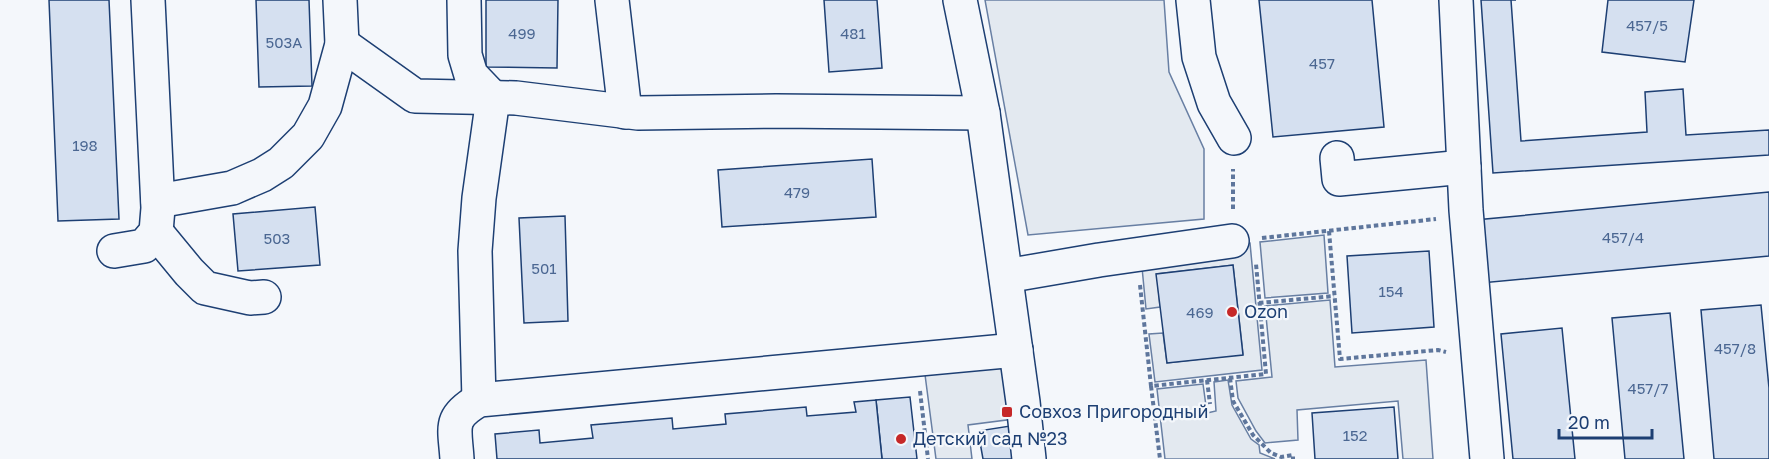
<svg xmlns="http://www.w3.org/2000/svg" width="1769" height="459" font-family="'Golos Text',sans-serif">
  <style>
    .green { fill: #e3e9f0; stroke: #687fa3; stroke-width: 1.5 }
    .building { fill: #d5e0f0; stroke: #1d3f73; stroke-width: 1.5 }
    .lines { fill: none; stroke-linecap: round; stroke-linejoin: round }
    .minor-casing { stroke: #1d3f73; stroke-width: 36 }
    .path { stroke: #5e769c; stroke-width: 4; stroke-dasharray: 4.5 3; stroke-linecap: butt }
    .minor { stroke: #f4f7fb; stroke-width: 33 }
    .poi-dot { fill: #c62828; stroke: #f4f7fb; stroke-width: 2 }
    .labels { text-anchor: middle; stroke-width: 4.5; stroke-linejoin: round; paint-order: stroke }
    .number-label { font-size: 15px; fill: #4b6792 }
    .poi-label { font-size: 18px; fill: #1d3f73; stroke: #f4f7fb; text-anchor: start }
  </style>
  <rect width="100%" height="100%" fill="#f4f7fb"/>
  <!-- green -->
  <g class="green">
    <polygon points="985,0 1164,0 1169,72 1204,149 1204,219 1028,235"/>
    <polygon points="1324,235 1328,293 1265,298 1260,242"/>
    <polygon points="1250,243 1262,370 1155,382 1149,334 1163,333 1167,363 1243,354 1233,265 1157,274 1160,307 1146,309 1141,257"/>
    <polygon points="1330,300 1335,367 1426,360 1433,459 1403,459 1398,401 1297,410 1298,440 1265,443 1256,431 1238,398 1236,381 1272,377 1265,306"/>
    <polygon points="1006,357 1014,419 968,425 972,459 936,459 924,367"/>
    <polygon points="1228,380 1232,405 1251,439 1259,445 1260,453 1275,459 1165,459 1157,389 1203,384 1207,413 1216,411 1214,382"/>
  </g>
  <!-- building -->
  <g class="building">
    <polygon points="49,0 109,0 119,219 58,221"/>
    <polygon points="256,0 309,0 312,86 259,87"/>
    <polygon points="486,0 558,0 557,68 486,67"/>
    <polygon points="824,0 877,0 882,68 829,72"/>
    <polygon points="1259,0 1372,0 1384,127 1273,137"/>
    <polygon points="1481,0 1516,0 1511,0 1521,141 1647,132 1645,92 1683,89 1686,135 1769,130 1769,155 1493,173"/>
    <polygon points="1608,0 1694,0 1685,62 1602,52"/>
    <polygon points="872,159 876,217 722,227 718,170"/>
    <polygon points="1769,192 1769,256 1481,283 1475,220"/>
    <polygon points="315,207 320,265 238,271 233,214"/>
    <polygon points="565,216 568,321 524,323 519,218"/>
    <polygon points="1429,251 1434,327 1352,333 1347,256"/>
    <polygon points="1233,265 1243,355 1167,363 1156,274"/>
    <polygon points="1761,305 1769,388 1769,459 1714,459 1701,310"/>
    <polygon points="1670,313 1684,459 1625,459 1612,318"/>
    <polygon points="1562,328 1575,459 1513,459 1501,334"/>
    <polygon points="910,397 917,459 882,459 876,400"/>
    <polygon points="876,400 882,459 497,459 495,434 539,430 540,443 593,438 591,425 672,418 673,429 726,424 725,414 806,407 807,416 856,412 854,402"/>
    <polygon points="1394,407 1398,459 1315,459 1312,413"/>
    <polygon points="1010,426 1015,459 983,459 978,431"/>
  </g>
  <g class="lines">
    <defs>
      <g id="minor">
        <polyline points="464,0 465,55 471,75 493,98 479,198 475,251 479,400"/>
        <polyline points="612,0 625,112"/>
        <polyline points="960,0 983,113 1023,402 1029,459"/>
        <polyline points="1193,0 1199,57 1214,103 1234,138"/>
        <polyline points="1456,0 1466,210 1487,459"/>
        <polyline points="342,44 415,96 516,98 638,113 776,111 983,113"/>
        <polyline points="1337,158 1339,179 1464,167"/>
        <polyline points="158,201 232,188 262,175 281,163 308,136 325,106 342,44 340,0"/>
        <polyline points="156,232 189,272 205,288 250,298 264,297"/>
        <polyline points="114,251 144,246 156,232 158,208 148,0"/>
        <polyline points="1006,276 1099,260 1232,241"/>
        <path d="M457,459c-2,-32 -9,-41 22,-59l537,-50"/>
      </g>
    </defs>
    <!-- minor casing -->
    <use href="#minor" class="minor-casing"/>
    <!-- path -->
    <g class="path">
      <polyline points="1233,209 1233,169"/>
      <polyline points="1329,231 1340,359 1438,350 1446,352"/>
      <polyline points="1262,238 1436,219"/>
      <polyline points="1140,285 1151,386 1266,374 1256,264"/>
      <polyline points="1259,303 1334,296"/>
      <polyline points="1230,378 1233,401 1253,435 1271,453 1281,457 1293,455 1293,459"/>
      <polyline points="1207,380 1210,404"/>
      <polyline points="1151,386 1160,459"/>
      <polyline points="920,391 928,459"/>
    </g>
    <!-- minor -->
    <use href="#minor" class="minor"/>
  </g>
  <!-- markers -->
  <g class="poi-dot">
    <circle cx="1232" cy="312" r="6"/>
    <rect x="1001" y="406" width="12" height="12" rx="3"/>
    <circle cx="901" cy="439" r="6"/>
  </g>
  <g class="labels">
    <!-- number labels -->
    <g class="number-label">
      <text x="1647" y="31">457/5</text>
      <text x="522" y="39">499</text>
      <text x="853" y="39">481</text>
      <text x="284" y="48">503А</text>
      <text x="1322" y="69">457</text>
      <text x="85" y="151">198</text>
      <text x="797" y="198">479</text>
      <text x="1623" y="243">457/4</text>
      <text x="277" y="244">503</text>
      <text x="544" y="274">501</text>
      <text x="1391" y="297">154</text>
      <text x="1200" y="318">469</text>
      <text x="1735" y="354">457/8</text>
      <text x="1648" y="394">457/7</text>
      <text x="1355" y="441">152</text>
    </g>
    <!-- poi labels -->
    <g class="poi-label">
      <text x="1244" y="318">Ozon</text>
      <text x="1019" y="418">Совхоз Пригородный</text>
      <text x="913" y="445">Детский сад №23</text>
    </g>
  </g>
  <!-- scale -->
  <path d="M1559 429v9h93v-9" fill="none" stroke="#1d3f73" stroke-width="3"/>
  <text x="1568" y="429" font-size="18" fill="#1d3f73" stroke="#f4f7fb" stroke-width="4.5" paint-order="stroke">20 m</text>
</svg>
